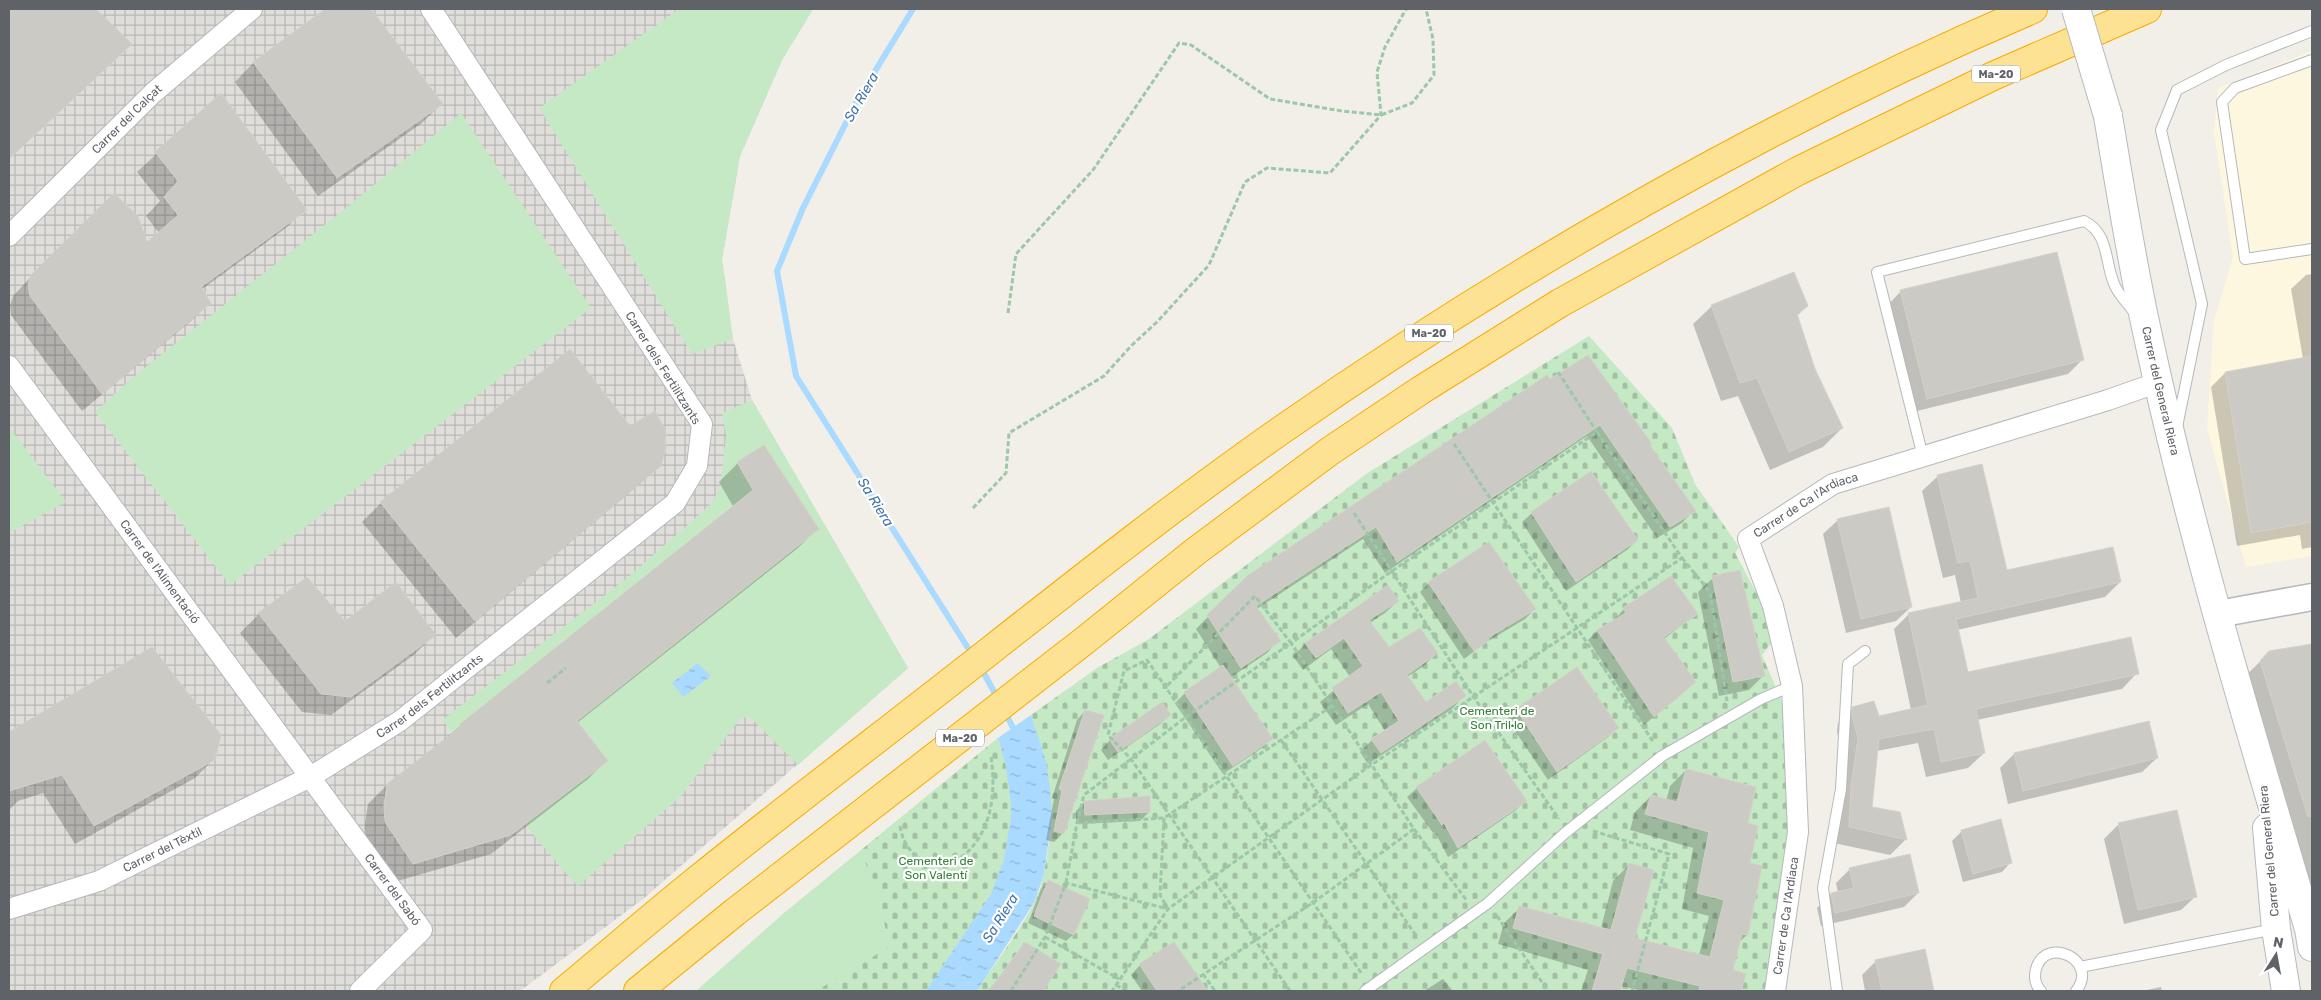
<svg xmlns="http://www.w3.org/2000/svg" width="2321" height="1000" font-family="Rubik,sans-serif">
  <style>
    .commercial { fill: #fef7e0 }
    .industrial { fill: url(#industrial-grid) }
    .green { fill: #c5e8c5 }
    .cemetery { fill: url(#cemetery-stones) }
    .water { fill: url(#water-ripples) }
    .shadow { fill: #0003 }
    .lines { fill: none; stroke-linecap: round; stroke-linejoin: round }
    .stream { stroke: #aadaff; stroke-width: 6 }
    .building { fill: #cccac5; stroke: #d6d1c6 }
    .service-casing { stroke: #b5b8bc; stroke-width: 12 }
    .minor-casing { stroke: #b5b8bc; stroke-width: 22 }
    .tertiary-casing { stroke: #b5b8bc; stroke-width: 29 }
    .secondary-casing { stroke: #b6babf; stroke-width: 30 }
    .motorway-casing { stroke: #f9ab00; stroke-width: 30 }
    .path { stroke: #9cc7a9; stroke-width: 3; stroke-dasharray: 5 2.5; stroke-linecap: butt }
    .service { stroke: #fff; stroke-width: 10 }
    .minor { stroke: #fff; stroke-width: 20 }
    .tertiary { stroke: #fff; stroke-width: 26 }
    .secondary { stroke: #fff; stroke-width: 28 }
    .motorway { stroke: #fde293; stroke-width: 28 }
    .secondary-bridge-casing { stroke: #b6babf; stroke-width: 30; stroke-linecap: butt }
    .secondary-bridge { stroke: #fff; stroke-width: 28 }
    .labels { text-anchor: middle; stroke-width: 4.5; stroke-linejoin: round; paint-order: stroke }
    .shield { fill: #fff; stroke: #8f9295; stroke-width: 1 }
    .shield-label { font-size: 11px; font-weight: bold; fill: #5f6368 }
    .street-label { font-size: 12px; fill: #5f6368; stroke: #fff }
    .park-label { font-size: 12px; fill: #348238; stroke: #fff }
    .water-label { font-size: 14px; font-style: italic; fill: #4174aa; stroke: #fff }
  </style>
  <defs>
    <pattern id="industrial-grid" width="8" height="8" patternUnits="userSpaceOnUse" patternTransform="scale(1.25)"><rect width="8" height="8" fill="#e0deda"/><path d="M0 4h8M4 0v8" fill="none" stroke="#b9b8b5"/></pattern>
    <pattern id="cemetery-stones" width="16" height="16" patternUnits="userSpaceOnUse" patternTransform="scale(1.25)"><rect width="16" height="16" fill="#c5e8c5"/><path d="M2 7V4a2 2 0 0 1 4 0v3zM10 15v-3a2 2 0 0 1 4 0v3z" fill="#a3c0a4"/></pattern>
    <pattern id="water-ripples" width="26" height="14" patternUnits="userSpaceOnUse" patternTransform="scale(1.25)"><rect width="26" height="14" fill="#aadaff"/><path d="M2 4q2-2 4 0t4 0M15 11q2-2 4 0t4 0" fill="none" stroke="#8eb4d2"/></pattern>
  </defs>
  <rect width="100%" height="100%" fill="#f1efe8"/>
  <!-- commercial -->
  <polygon class="commercial" points="2312,51 2312,556 2246,567 2207,429 2214,321 2233,257 2214,132 2218,88"/>
  <!-- industrial -->
  <polygon class="industrial" points="9,9 813,9 782,60 740,156 722,259 733,339 752,400 908,668 643,899 520,991 9,991"/>
  <!-- green -->
  <g class="green">
    <polygon points="679,9 813,9 782,60 740,156 722,259 733,339 692,354 539,108"/>
    <polygon points="461,113 591,308 230,585 95,412 132,378 341,212"/>
    <path d="M752,400l156,268 -110,97 -44,-44 -7,-4 -7,2 -59,77 -103,90c-49,-52 -90,-111 -136,-166l185,-142 82,-72 11,-18 6,-52 -4,-23z"/>
    <polygon points="9,427 66,502 9,533"/>
    <polygon points="998,738 926,991 696,991 784,913"/>
  </g>
  <!-- cemetery -->
  <g class="cemetery">
    <path d="M1589,336l83,92 23,56 44,63 -4,6 31,58 9,27 -13,17 20,47 7,63v64l-24,162h-788c18,-28 44,-61 58,-90 7,-13 9,-29 12,-44 8,-52 1,-92 -16,-142l66,-47 52,-29 217,-165z"/>
    <path d="M998,738c2,10 6,19 9,29 10,41 2,89 -15,127 -14,28 -40,58 -57,86l-9,11h-110l73,-44c-7,-35 -10,-64 -30,-95z"/>
  </g>
  <!-- water -->
  <g class="water">
    <polygon points="698,663 711,676 683,697 672,683"/>
    <polygon points="1031,715 1046,761 1050,788 1052,817 1044,874 1035,901 977,991 926,991 991,894 1004,859 1011,818 1011,803 1006,767 998,738"/>
  </g>
  <!-- shadow -->
  <g class="shadow">
    <polygon points="9,9 94,9 130,44 9,158"/>
    <polygon points="327,9 369,9 441,104 422,123 318,196 235,82 253,63"/>
    <polygon points="221,94 305,209 286,228 201,290 210,303 191,321 82,411 11,315 10,305 13,296 40,267 146,244 159,233 146,216 160,201 137,172"/>
    <polygon points="2312,274 2312,547 2302,549 2300,535 2237,546 2211,387 2225,373 2303,359 2291,289 2306,275"/>
    <polygon points="1901,291 2082,360 2068,374 1913,412 1887,306"/>
    <polygon points="1712,306 1807,306 1797,316 1814,369 1842,428 1823,447 1770,470 1738,396 1721,401 1693,324"/>
    <polygon points="569,351 660,465 640,484 456,638 362,522 381,503"/>
    <polygon points="1547,377 1648,445 1694,510 1682,523 1657,538 1587,436 1385,573 1363,539 1257,609 1279,640 1267,653 1230,678 1271,738 1262,748 1223,774 1175,703 1185,693 1221,668 1196,629 1246,578 1461,433"/>
    <polygon points="764,446 817,529 798,548 577,723 607,760 588,779 491,854 394,882 366,842 365,824 368,804 388,784 734,508 719,482 738,463"/>
    <polygon points="1591,473 1637,540 1627,550 1566,591 1522,522 1532,513"/>
    <polygon points="1938,476 2006,572 2120,582 2105,597 1957,630 1967,674 2137,673 2122,689 1977,720 1984,753 1968,768 1926,777 1918,743 1877,751 1870,809 1905,840 1890,855 1834,843 1843,754 1837,732 1838,723 1853,708 1878,718 1911,710 1894,629 1909,614 1961,603 1955,575 1943,578 1922,491"/>
    <polygon points="1838,520 1911,607 1896,621 1846,633 1823,534"/>
    <polygon points="1713,578 1763,676 1749,690 1719,696 1698,592"/>
    <polygon points="307,579 345,623 434,635 415,654 331,715 302,712 240,633 259,614"/>
    <polygon points="1429,583 1535,609 1525,619 1485,643 1464,659 1420,592"/>
    <polygon points="1398,601 1385,613 1370,623 1388,649 1436,653 1424,666 1407,677 1426,704 1464,696 1452,709 1368,764 1360,752 1372,740 1385,731 1368,704 1336,725 1320,702 1350,677 1331,649 1303,670 1293,656 1305,644"/>
    <polygon points="1624,609 1696,614 1664,639 1685,691 1644,725 1588,640 1597,631 1616,620 1615,619"/>
    <polygon points="2312,645 2312,922 2233,688 2270,652"/>
    <polygon points="152,649 214,759 195,778 75,844 43,793 18,801 9,810 9,734"/>
    <polygon points="1517,710 1617,727 1608,737 1548,780 1507,719"/>
    <polygon points="1085,711 1063,833 1054,842 1046,840 1054,799 1052,798 1077,720"/>
    <polygon points="1170,715 1160,724 1108,760 1101,750 1110,740"/>
    <polygon points="2014,754 2157,758 2142,772 2008,804 2000,768"/>
    <polygon points="1686,770 1747,824 1747,935 1738,943 1731,971 1744,975 1740,991 1643,991 1621,986 1619,991 1581,991 1588,970 1498,944 1504,923 1520,908 1601,928 1613,881 1629,865 1634,939 1699,955 1709,916 1682,909 1693,848 1630,830 1635,812 1651,796 1666,801 1670,786"/>
    <polygon points="1417,788 1525,801 1516,810 1448,857 1435,832 1433,833 1407,797"/>
    <polygon points="1085,802 1149,812 1140,821 1076,824 1076,811"/>
    <polygon points="2118,825 2196,896 2181,910 2124,924 2104,839"/>
    <polygon points="1962,831 2011,862 2002,872 1963,882 1952,841"/>
    <polygon points="1850,869 1918,893 1904,907 1821,926 1817,908 1831,894 1838,893 1836,883"/>
    <polygon points="1048,882 1089,900 1073,935 1066,941 1028,923 1041,889"/>
    <polygon points="1026,944 1059,964 1041,991 988,991"/>
    <polygon points="1174,944 1206,991 1142,991 1131,975 1140,965"/>
    <polygon points="1924,950 1933,991 1865,991 1862,975 1876,961"/>
    <polygon points="1443,979 1452,990 1451,991 1424,991"/>
    <polygon points="2161,987 2162,991 2142,991"/>
  </g>
  <g class="lines">
    <!-- stream -->
    <g class="stream">
      <polyline points="913,9 858,99 803,208 777,271 796,376 973,656"/>
      <polyline points="980,666 998,699"/>
      <polyline points="1005,712 1016,734"/>
    </g>
  </g>
  <!-- building -->
  <g class="building">
    <polygon points="9,9 96,9 132,44 9,159"/>
    <polygon points="325,9 371,9 443,104 337,178 253,62"/>
    <polygon points="221,93 307,210 201,287 211,303 102,394 30,296 28,285 31,275 114,193 138,216 147,242 178,215 164,197 178,181 155,152"/>
    <polygon points="2057,252 2084,360 1927,399 1900,290"/>
    <polygon points="1794,272 1808,306 1797,314 1815,369 1843,428 1789,452 1757,378 1740,383 1711,305"/>
    <polygon points="570,349 630,426 655,411 665,429 666,448 661,466 475,621 380,502"/>
    <polygon points="1588,355 1652,444 1650,445 1696,511 1670,527 1600,425 1397,562 1376,527 1256,606 1281,641 1241,668 1207,615 1247,576 1547,375 1550,379"/>
    <polygon points="2312,356 2312,522 2251,533 2225,372"/>
    <polygon points="764,445 819,529 577,721 608,761 511,835 413,864 385,822 384,805 387,784 461,727 459,725 753,490 737,462"/>
    <polygon points="1982,464 2007,570 2113,547 2121,582 1956,619 1968,672 2131,637 2139,674 1976,709 1985,753 1941,762 1934,729 1879,739 1872,807 1900,812 1907,840 1849,827 1851,787 1858,738 1852,716 1852,707 1874,701 1879,716 1928,705 1908,613 1978,598 1970,561 1958,563 1937,475"/>
    <polygon points="1591,471 1638,540 1576,582 1531,512"/>
    <polygon points="1889,507 1912,607 1861,619 1837,519"/>
    <polygon points="1489,542 1536,609 1488,638 1489,640 1474,651 1428,582"/>
    <polygon points="1740,570 1765,676 1733,682 1712,576"/>
    <polygon points="1671,576 1698,614 1664,637 1696,682 1654,717 1597,630 1626,613 1623,608"/>
    <polygon points="307,577 345,621 396,582 436,635 351,697 321,694 258,613"/>
    <polygon points="1388,585 1399,601 1369,620 1389,647 1420,628 1438,653 1407,675 1426,702 1456,681 1466,696 1381,753 1371,739 1399,721 1381,692 1348,713 1332,688 1363,666 1344,638 1316,658 1305,643"/>
    <polygon points="2312,644 2312,816 2308,817 2260,661 2269,651"/>
    <polygon points="152,647 221,735 215,760 94,826 62,775 9,791 9,732"/>
    <polygon points="1223,665 1273,739 1233,766 1184,692"/>
    <polygon points="1577,667 1619,728 1557,772 1516,709"/>
    <polygon points="1162,702 1171,715 1118,752 1109,739"/>
    <polygon points="1085,710 1104,715 1064,834 1054,831 1062,790 1059,789"/>
    <polygon points="2149,721 2158,758 2023,791 2014,753"/>
    <polygon points="1485,740 1527,801 1458,848 1444,823 1442,825 1416,787"/>
    <polygon points="1686,769 1756,787 1748,823 1758,826 1750,863 1762,866 1748,935 1742,934 1733,970 1746,974 1741,991 1699,991 1700,986 1627,968 1620,991 1592,991 1603,954 1513,928 1519,906 1611,930 1629,863 1654,870 1635,938 1710,957 1724,900 1697,893 1709,832 1645,814 1651,795 1677,802"/>
    <polygon points="1150,796 1150,812 1085,815 1084,801"/>
    <polygon points="2177,810 2197,897 2138,910 2118,823"/>
    <polygon points="2001,819 2012,863 1973,874 1961,830"/>
    <polygon points="1910,854 1919,893 1835,913 1831,893 1854,888 1849,868"/>
    <polygon points="1048,880 1090,899 1074,935 1034,916"/>
    <polygon points="1025,942 1061,964 1043,991 989,991"/>
    <polygon points="1174,942 1208,991 1157,991 1139,964"/>
    <polygon points="1925,949 1934,991 1882,991 1875,960"/>
  </g>
  <g class="lines">
    <defs>
      <g id="service">
        <polyline points="2312,60 2235,88 2222,102 2245,259 2312,249"/>
        <polyline points="2177,427 2202,304 2161,130 2177,90 2226,65 2312,31"/>
        <path d="M1923,457l-46,-185 207,-51c26,13 20,41 31,65 4,9 13,18 19,26"/>
        <polyline points="2080,967 2275,929"/>
        <polyline points="1365,991 1488,903 1565,833 1662,756 1761,699 1792,686"/>
        <polyline points="1837,991 1823,888 1841,789 1848,664 1865,651"/>
        <path d="M2041,991c-6,-6 -7,-14 -5,-22 10,-35 64,-8 40,22"/>
      </g>
      <g id="minor">
        <path id="s1" d="M9,236l144,-143 99,-84"/>
        <path id="s2" d="M9,366l413,564 -62,61"/>
        <path id="s3" d="M9,909l90,-28 213,-105 88,-55 275,-218 22,-37 5,-42 -271,-415"/>
        <path id="s4" d="M1775,991l23,-159 -6,-146 -19,-80 -25,-67 85,-55 275,-84 51,-18"/>
      </g>
      <polyline id="tertiary" points="2218,614 2312,597"/>
      <g id="secondary">
        <path id="s5" d="M2108,116c12,71 23,142 38,211 43,203 104,403 163,602l3,18"/>
        <polyline points="2267,828 2276,929 2286,991"/>
      </g>
      <g id="motorway">
        <path d="M564,991c46,-38 91,-77 137,-114 88,-71 178,-139 267,-209 103,-81 205,-162 312,-237 232,-162 493,-311 753,-422"/>
        <polyline points="638,991 735,912 1084,641 1196,551 1330,451 1421,390 1560,303 1798,171 1993,76 2147,9"/>
      </g>
    </defs>
    <!-- service casing -->
    <use href="#service" class="service-casing"/>
    <!-- minor casing -->
    <use href="#minor" class="minor-casing"/>
    <!-- tertiary casing -->
    <use href="#tertiary" class="tertiary-casing"/>
    <!-- secondary casing -->
    <use href="#secondary" class="secondary-casing"/>
    <!-- motorway casing -->
    <use href="#motorway" class="motorway-casing"/>
    <!-- path -->
    <g class="path">
      <polyline points="1008,313 1016,254 1093,170 1179,43 1191,45 1270,99 1342,111 1381,115 1412,103 1434,75 1433,39 1426,9"/>
      <polyline points="1558,372 1597,432"/>
      <polyline points="1454,444 1654,743"/>
      <polyline points="973,508 1006,473 1009,433 1104,376 1131,346 1157,322 1209,265 1245,182 1267,168 1330,173 1381,115 1377,72 1385,47 1406,9"/>
      <polyline points="1354,513 1473,696 1559,819"/>
      <polyline points="1682,558 1710,592 1727,701"/>
      <polyline points="547,683 566,668"/>
      <polyline points="1281,740 1417,937"/>
      <path d="M1164,818l-4,77 8,14 203,-144 311,-207 -85,-126 -205,139 -101,72c41,62 82,124 123,186l-100,73 -136,89"/>
      <polyline points="1077,823 1084,795 1186,717 1291,643 1255,596 1166,687"/>
      <path d="M900,826c7,43 53,51 76,16 18,-25 19,-56 15,-86"/>
      <polyline points="1414,829 1467,901"/>
      <polyline points="1593,831 1669,854 1632,991"/>
      <polyline points="1066,883 1077,823 1164,818 1332,706"/>
      <polyline points="1497,916 1548,991"/>
      <polyline points="1045,937 1119,979"/>
      <polyline points="1203,974 1215,991"/>
      <polyline points="1116,985 1127,991"/>
      <polyline points="1011,991 1045,937 1066,883 1168,909 1112,991"/>
      <polyline points="1290,991 1131,759 1108,735 1124,671 1147,660 1362,974"/>
    </g>
    <!-- service -->
    <use href="#service" class="service"/>
    <!-- minor -->
    <use href="#minor" class="minor"/>
    <!-- tertiary -->
    <use href="#tertiary" class="tertiary"/>
    <!-- secondary -->
    <use href="#secondary" class="secondary"/>
    <!-- motorway -->
    <use href="#motorway" class="motorway"/>
    <defs>
      <polyline id="secondary-bridge" points="2076,9 2108,116"/>
    </defs>
    <!-- secondary-bridge casing -->
    <use href="#secondary-bridge" class="secondary-bridge-casing"/>
    <!-- secondary-bridge -->
    <use href="#secondary-bridge" class="secondary-bridge"/>
  </g>
  <g class="labels">
    <!-- shield labels -->
    <g class="shield">
      <rect x="1972" y="65.5" width="48" height="17" rx="4"/>
      <rect x="1405" y="324.5" width="48" height="17" rx="4"/>
      <rect x="936" y="729.5" width="48" height="17" rx="4"/>
    </g>
    <g class="shield-label">
      <text x="1996" y="78">Ma-20</text>
      <text x="1429" y="337">Ma-20</text>
      <text x="960" y="742">Ma-20</text>
    </g>
    <!-- street labels -->
    <g class="street-label">
      <text dy="4" stroke="none"><textPath href="#s1" startOffset="166">Carrer del Calçat</textPath></text>
      <text transform="translate(663 368) rotate(58)" y="4">Carrer dels Fertilitzants</text>
      <text dy="4" stroke="none"><textPath href="#s5" startOffset="280">Carrer del General Riera</textPath></text>
      <text dy="4" stroke="none"><textPath href="#s4" startOffset="528">Carrer de Ca l'Ardiaca</textPath></text>
      <text dy="4" stroke="none"><textPath href="#s2" startOffset="255">Carrer de l'Alimentació</textPath></text>
      <text dy="4" stroke="none"><textPath href="#s3" startOffset="474">Carrer dels Fertilitzants</textPath></text>
      <text dy="4" stroke="none"><textPath href="#s3" startOffset="165">Carrer del Tèxtil</textPath></text>
      <text transform="translate(2269 851) rotate(-95)" y="4">Carrer del General Riera</text>
      <text dy="4" stroke="none"><textPath href="#s2" startOffset="649">Carrer del Sabó</textPath></text>
      <text dy="4" stroke="none"><textPath href="#s4" startOffset="76">Carrer de Ca l'Ardiaca</textPath></text>
    </g>
    <!-- park labels -->
    <g class="park-label">
      <text x="1497" y="715">Cementeri de<tspan x="1497" dy="14">Son Tril·lo</tspan></text>
      <text x="936" y="865">Cementeri de<tspan x="936" dy="14">Son Valentí</tspan></text>
    </g>
    <!-- water labels -->
    <g class="water-label">
      <text transform="translate(861 97) rotate(-60)" y="5">Sa Riera</text>
      <text transform="translate(876 502) rotate(58)" y="5">Sa Riera</text>
      <text transform="translate(1000 918) rotate(-58)" y="5">Sa Riera</text>
    </g>
  </g>
  <!-- border -->
  <rect width="2321" height="1000" fill="none" stroke="#5f6368" stroke-width="20"/>
  <!-- north arrow -->
  <g transform="translate(2276 955) rotate(11)" stroke="#ffffff" stroke-width="4" paint-order="stroke">
  <path d="M0-4L9 19L0 12L-9 19Z" fill="#5f6368"/>
  <text y="-8" font-size="14" font-weight="bold" text-anchor="middle" fill="#5f6368">N</text>
  </g>
</svg>
